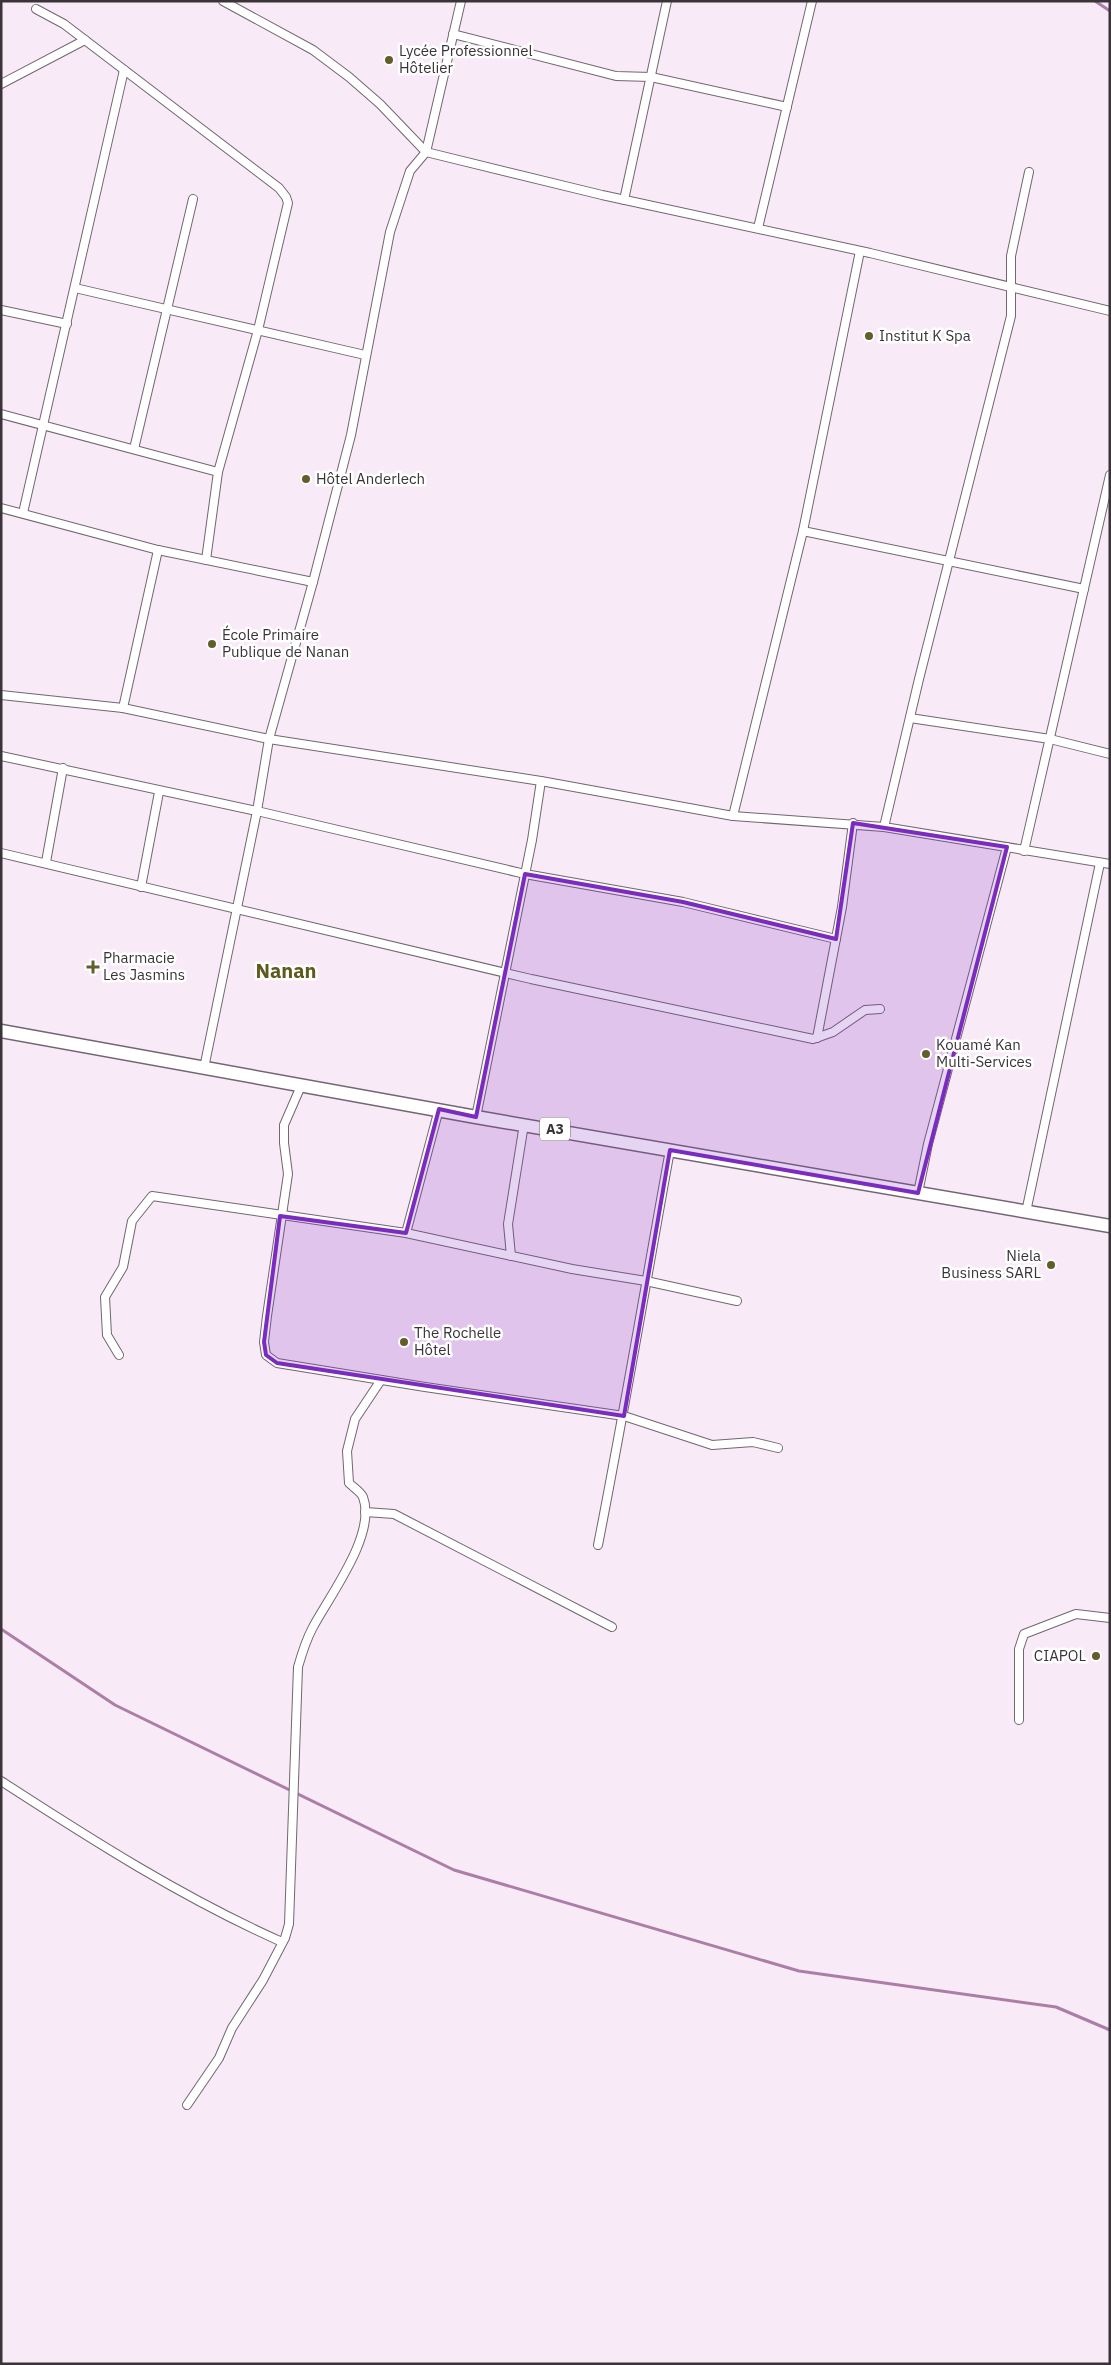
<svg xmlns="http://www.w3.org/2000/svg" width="1111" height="2365" font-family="'IBM Plex Sans',sans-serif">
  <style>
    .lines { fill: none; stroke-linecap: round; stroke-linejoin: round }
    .stream { stroke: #ac7ea7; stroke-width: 3 }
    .minor-casing { stroke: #726670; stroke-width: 10 }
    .trunk-casing { stroke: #726670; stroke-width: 15 }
    .minor { stroke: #fff; stroke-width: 8 }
    .trunk { stroke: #fff; stroke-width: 12 }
    .marked { fill: #7b2cbf; fill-opacity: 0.2; stroke: #7b2cbf; stroke-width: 4; stroke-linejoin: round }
    .poi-dot { fill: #635d2a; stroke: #fff; stroke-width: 2 }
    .labels { text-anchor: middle; stroke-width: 5; stroke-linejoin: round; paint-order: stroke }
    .shield { fill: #fff; stroke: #757174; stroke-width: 1 }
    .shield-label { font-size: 14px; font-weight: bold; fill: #3a3439 }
    .poi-label { font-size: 15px; fill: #3a3439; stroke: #fff; text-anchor: start }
    .district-label { font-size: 20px; font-weight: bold; fill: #60591d; stroke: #fff }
  </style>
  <rect width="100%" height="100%" fill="#f9eaf7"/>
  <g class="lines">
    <!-- stream -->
    <g class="stream">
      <polyline points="1095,1 1110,11"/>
      <polyline points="1,1629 115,1705 454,1870 799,1971 1056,2007 1110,2030"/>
    </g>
    <defs>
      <g id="minor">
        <polyline points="223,1 313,50 349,77 380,104 426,152 602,195 870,253 1110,311"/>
        <polyline points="461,1 426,152 410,171 390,232 351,435 313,582 269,739 257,811 525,874 683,902 836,939"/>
        <polyline points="36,9 64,24 279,188 286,197 288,203 258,330 218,472 206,560"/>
        <polyline points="453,34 616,76 651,77 787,107"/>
        <polyline points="1,84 85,40"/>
        <polyline points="624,200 667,1"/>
        <polyline points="758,228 812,1"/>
        <polyline points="75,288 365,355"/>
        <polyline points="1,310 67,324"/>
        <polyline points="1,414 218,472"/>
        <polyline points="134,449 193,199"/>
        <polyline points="1,508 158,550 313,582"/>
        <polyline points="23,513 124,70"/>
        <polyline points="803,531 1084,589"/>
        <polyline points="1,695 123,708 269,739 541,781 733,816 884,827 1110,864"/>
        <polyline points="123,708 158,550"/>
        <polyline points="910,718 1050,739 1110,754"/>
        <polyline points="1,756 257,811 204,1068"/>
        <polyline points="733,816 803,531 860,251"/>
        <polyline points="884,827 919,679 1011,316 1011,256 1029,172"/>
        <polyline points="1024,851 1110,475"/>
        <polyline points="1,853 531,979 813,1039 833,1032 865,1010 880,1009"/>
        <polyline points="46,862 63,768"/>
        <polyline points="141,887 159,792"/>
        <polyline points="817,1038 842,907 853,823"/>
        <polyline points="301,1086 284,1125 284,1143 288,1174 267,1316 264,1342 266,1355 277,1363 425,1387 624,1416 712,1445 753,1442 778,1448"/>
        <polyline points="476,1117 532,840 541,781"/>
        <polyline points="918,1193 928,1144 1007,847"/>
        <polyline points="1026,1212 1100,863"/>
        <polyline points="406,1233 439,1109"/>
        <polyline points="511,1256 508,1224 524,1124"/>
        <polyline points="119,1355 107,1335 105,1297 123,1267 132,1221 152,1196 406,1233 572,1269 646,1281 737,1301"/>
        <polyline points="365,1512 394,1514 612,1627"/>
        <path d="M598,1545c26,-132 48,-263 72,-395"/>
        <polyline points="1019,1720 1019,1649 1024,1634 1076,1614 1110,1618"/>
        <path d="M1,1781c91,59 182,117 281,161"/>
        <path d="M187,2105l32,-47 13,-30 31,-48 22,-42 4,-14 9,-257c4,-14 8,-27 15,-40 17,-32 64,-93 50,-130 -2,-5 -10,-10 -14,-14l-2,-32 8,-32 26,-39"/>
      </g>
      <polyline id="trunk" points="1,1031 476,1117 1110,1226"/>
    </defs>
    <!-- minor casing -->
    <use href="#minor" class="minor-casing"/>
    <!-- trunk casing -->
    <use href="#trunk" class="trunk-casing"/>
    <!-- minor -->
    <use href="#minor" class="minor"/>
    <!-- trunk -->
    <use href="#trunk" class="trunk"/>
  </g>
  <!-- marked area -->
  <path class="marked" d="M853,823l154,24 -89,346 -248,-43 -46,266 -347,-53 -11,-8 -2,-13 16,-126 126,17 33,-124 37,8 49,-243 158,28 153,37z"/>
  <!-- markers -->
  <g class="poi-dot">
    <circle cx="389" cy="60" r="5"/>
    <circle cx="869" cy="336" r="5"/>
    <circle cx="306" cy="479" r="5"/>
    <circle cx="212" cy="644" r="5"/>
    <path d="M90.5 959.5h5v5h5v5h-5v5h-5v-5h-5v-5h5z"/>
    <circle cx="926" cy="1054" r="5"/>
    <circle cx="1051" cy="1265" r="5"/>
    <circle cx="404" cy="1342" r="5"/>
    <circle cx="1096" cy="1656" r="5"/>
  </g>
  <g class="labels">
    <!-- shield labels -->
    <rect class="shield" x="540" y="1117.5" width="30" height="23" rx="4"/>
    <g class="shield-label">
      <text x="555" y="1134">A3</text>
    </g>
    <!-- poi labels -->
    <g class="poi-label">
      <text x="399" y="56">Lycée Professionnel<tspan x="399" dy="17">Hôtelier</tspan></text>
      <text x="879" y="341">Institut K Spa</text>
      <text x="316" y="484">Hôtel Anderlech</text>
      <text x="222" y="640">École Primaire<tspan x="222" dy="17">Publique de Nanan</tspan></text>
      <text x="103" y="963">Pharmacie<tspan x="103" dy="17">Les Jasmins</tspan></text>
      <text x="936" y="1050">Kouamé Kan<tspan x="936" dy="17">Multi-Services</tspan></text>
      <text x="1041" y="1261" text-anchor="end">Niela<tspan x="1041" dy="17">Business SARL</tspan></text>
      <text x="414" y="1338">The Rochelle<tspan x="414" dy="17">Hôtel</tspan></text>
      <text x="1086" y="1661" text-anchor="end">CIAPOL</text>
    </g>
    <!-- district labels -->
    <g class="district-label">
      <text x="286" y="978">Nanan</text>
    </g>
  </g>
  <!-- border -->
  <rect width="1111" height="2365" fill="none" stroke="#3a3439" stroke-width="5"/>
</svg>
